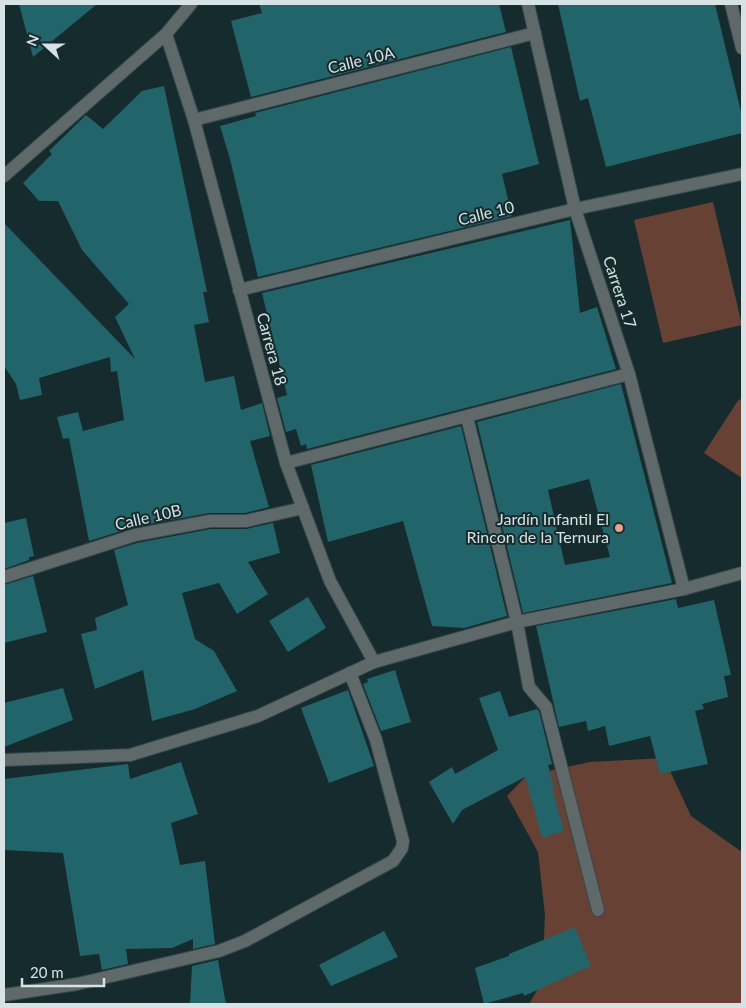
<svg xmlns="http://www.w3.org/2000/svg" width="746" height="1008" font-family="Lato,sans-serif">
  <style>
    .green { fill: #674134 }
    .building { fill: #21656a; fill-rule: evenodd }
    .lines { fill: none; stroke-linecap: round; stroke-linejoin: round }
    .service-casing { stroke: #35484a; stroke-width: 14 }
    .minor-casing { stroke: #35484a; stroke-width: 14 }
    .service { stroke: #5f6969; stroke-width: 12 }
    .minor { stroke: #5f6969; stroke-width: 12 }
    .poi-dot { fill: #f39f83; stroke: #162b2d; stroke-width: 2 }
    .labels { text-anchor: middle; stroke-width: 4; stroke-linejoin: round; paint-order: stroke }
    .street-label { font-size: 16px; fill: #d6e2e3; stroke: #162b2d }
    .poi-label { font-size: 16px; fill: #d6e2e3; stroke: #162b2d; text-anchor: end }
  </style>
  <rect width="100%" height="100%" fill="#162b2d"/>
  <!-- green -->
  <g class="green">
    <polygon points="713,202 742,325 663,343 634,220"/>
    <polygon points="739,399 742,401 742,478 704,453"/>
    <polygon points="664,758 691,816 742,852 742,1004 529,1004 542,982 545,915 538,852 507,796 526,776 590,762"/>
  </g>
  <!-- building -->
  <g class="building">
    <polygon points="19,4 97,4 33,57"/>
    <polygon points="259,4 499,4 506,32 251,97 231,21 262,13"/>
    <polygon points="558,4 715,4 742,116 742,133 606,167 588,98 580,101"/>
    <polygon points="511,47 539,164 502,174 512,216 258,277 230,159 220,126 256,116 255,113"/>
    <polygon points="164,86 207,292 203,292 209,322 194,325 205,382 234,376 241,410 262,403 270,436 250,441 269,507 245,513 209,513 134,527 89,541 69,438 63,439 57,417 78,412 83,431 124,420 117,371 111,372 110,357 39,378 42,395 20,400 16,384 4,366 4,223 135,359 115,317 129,304 82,250 58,201 39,201 23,183 52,154 49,151 86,115 103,129 142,91"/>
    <polygon points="570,220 580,313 597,307 616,369 307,449 306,444 301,446 296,429 286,432 277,398 287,395 262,293"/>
    <path d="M621,384l51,199 -149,30 -46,-191zM589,479l21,78 -45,8 -17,-75z"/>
    <polygon points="461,426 507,616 464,628 432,626 403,521 328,542 311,465"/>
    <polygon points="26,518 34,556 29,557 29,560 4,569 4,523"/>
    <polygon points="273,523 280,553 248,562 268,594 237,614 219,583 182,593 195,639 214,651 237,691 195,709 152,721 143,670 95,689 81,634 97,630 95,618 128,605 114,550 137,543 211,529 246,529"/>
    <polygon points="33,576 47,632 4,643 4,585"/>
    <polygon points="308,597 326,628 288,652 269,621"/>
    <polygon points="676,599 678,608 714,600 731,675 724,676 728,697 702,704 704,709 695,711 708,764 660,774 650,736 609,746 605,726 588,731 586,721 559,727 536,626"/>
    <polygon points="395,670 411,722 381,731 363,684 368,682 367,679"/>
    <polygon points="63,688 73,720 4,747 4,703"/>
    <polygon points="348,690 374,766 329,783 301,708"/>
    <polygon points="500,691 509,717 537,709 539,711 552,764 548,765 554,787 552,788 564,831 542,838 525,777 462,810 453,824 429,782 452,767 455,774 498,750 479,698"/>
    <polygon points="181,762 198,814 171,823 180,865 205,861 215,944 193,949 193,939 172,948 126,949 128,964 102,970 99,954 80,956 63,853 4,850 4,779 128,764 130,779"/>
    <polygon points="575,927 591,966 524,996 523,993 484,1004 475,968 509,956 509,954"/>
    <polygon points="384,931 398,957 331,986 319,965"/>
    <polygon points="218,960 226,1004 190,1004 192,966"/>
  </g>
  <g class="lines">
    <defs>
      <polyline id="service" points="517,622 529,687 546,707 598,910"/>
      <g id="minor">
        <polyline points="528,4 575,209 629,374 684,589"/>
        <polyline points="731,4 742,48"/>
        <polyline points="166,34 194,120 286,463 330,581 374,662"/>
        <polyline points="194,120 535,33"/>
        <polyline points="4,176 166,34 191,4"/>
        <polyline points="239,290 575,209 742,174"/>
        <polyline points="467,417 517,622"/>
        <polyline points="286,463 629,374"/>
        <polyline points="4,577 135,535 210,521 246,521 303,508"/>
        <polyline points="4,760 130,755 258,716 374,662 517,622 684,589 742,573"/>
        <polyline points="4,995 77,984 219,951 245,941 393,861 402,848 403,841 376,740 350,673"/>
      </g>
    </defs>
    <!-- service casing -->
    <use href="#service" class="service-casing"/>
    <!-- minor casing -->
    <use href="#minor" class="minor-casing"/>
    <!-- service -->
    <use href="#service" class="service"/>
    <!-- minor -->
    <use href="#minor" class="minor"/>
  </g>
  <!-- markers -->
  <circle class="poi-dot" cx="619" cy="528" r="5"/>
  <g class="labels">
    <!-- street labels -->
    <g class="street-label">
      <text transform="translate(361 60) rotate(-14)" y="6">Calle 10A</text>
      <text transform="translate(486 213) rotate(-14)" y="6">Calle 10</text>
      <text transform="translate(620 292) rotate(72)" y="6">Carrera 17</text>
      <text transform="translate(272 349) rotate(75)" y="6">Carrera 18</text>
      <text transform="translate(148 517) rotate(-13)" y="6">Calle 10B</text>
    </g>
    <!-- poi labels -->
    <g class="poi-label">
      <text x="609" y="525">Jardín Infantil El<tspan x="609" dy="18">Rincon de la Ternura</tspan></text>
    </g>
  </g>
  <!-- border -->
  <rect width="746" height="1008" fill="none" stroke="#d6e2e3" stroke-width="10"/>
  <!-- north arrow -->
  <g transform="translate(45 45) rotate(291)" stroke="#162b2d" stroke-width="4" paint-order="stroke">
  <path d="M0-4L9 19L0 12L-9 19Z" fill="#d6e2e3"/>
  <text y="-8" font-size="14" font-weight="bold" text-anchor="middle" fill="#d6e2e3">N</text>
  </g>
  <!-- scale -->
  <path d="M22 978v8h82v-8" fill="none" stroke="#d6e2e3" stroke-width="2.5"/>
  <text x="30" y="978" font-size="15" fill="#d6e2e3" stroke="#162b2d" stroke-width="4" paint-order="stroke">20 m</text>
</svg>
